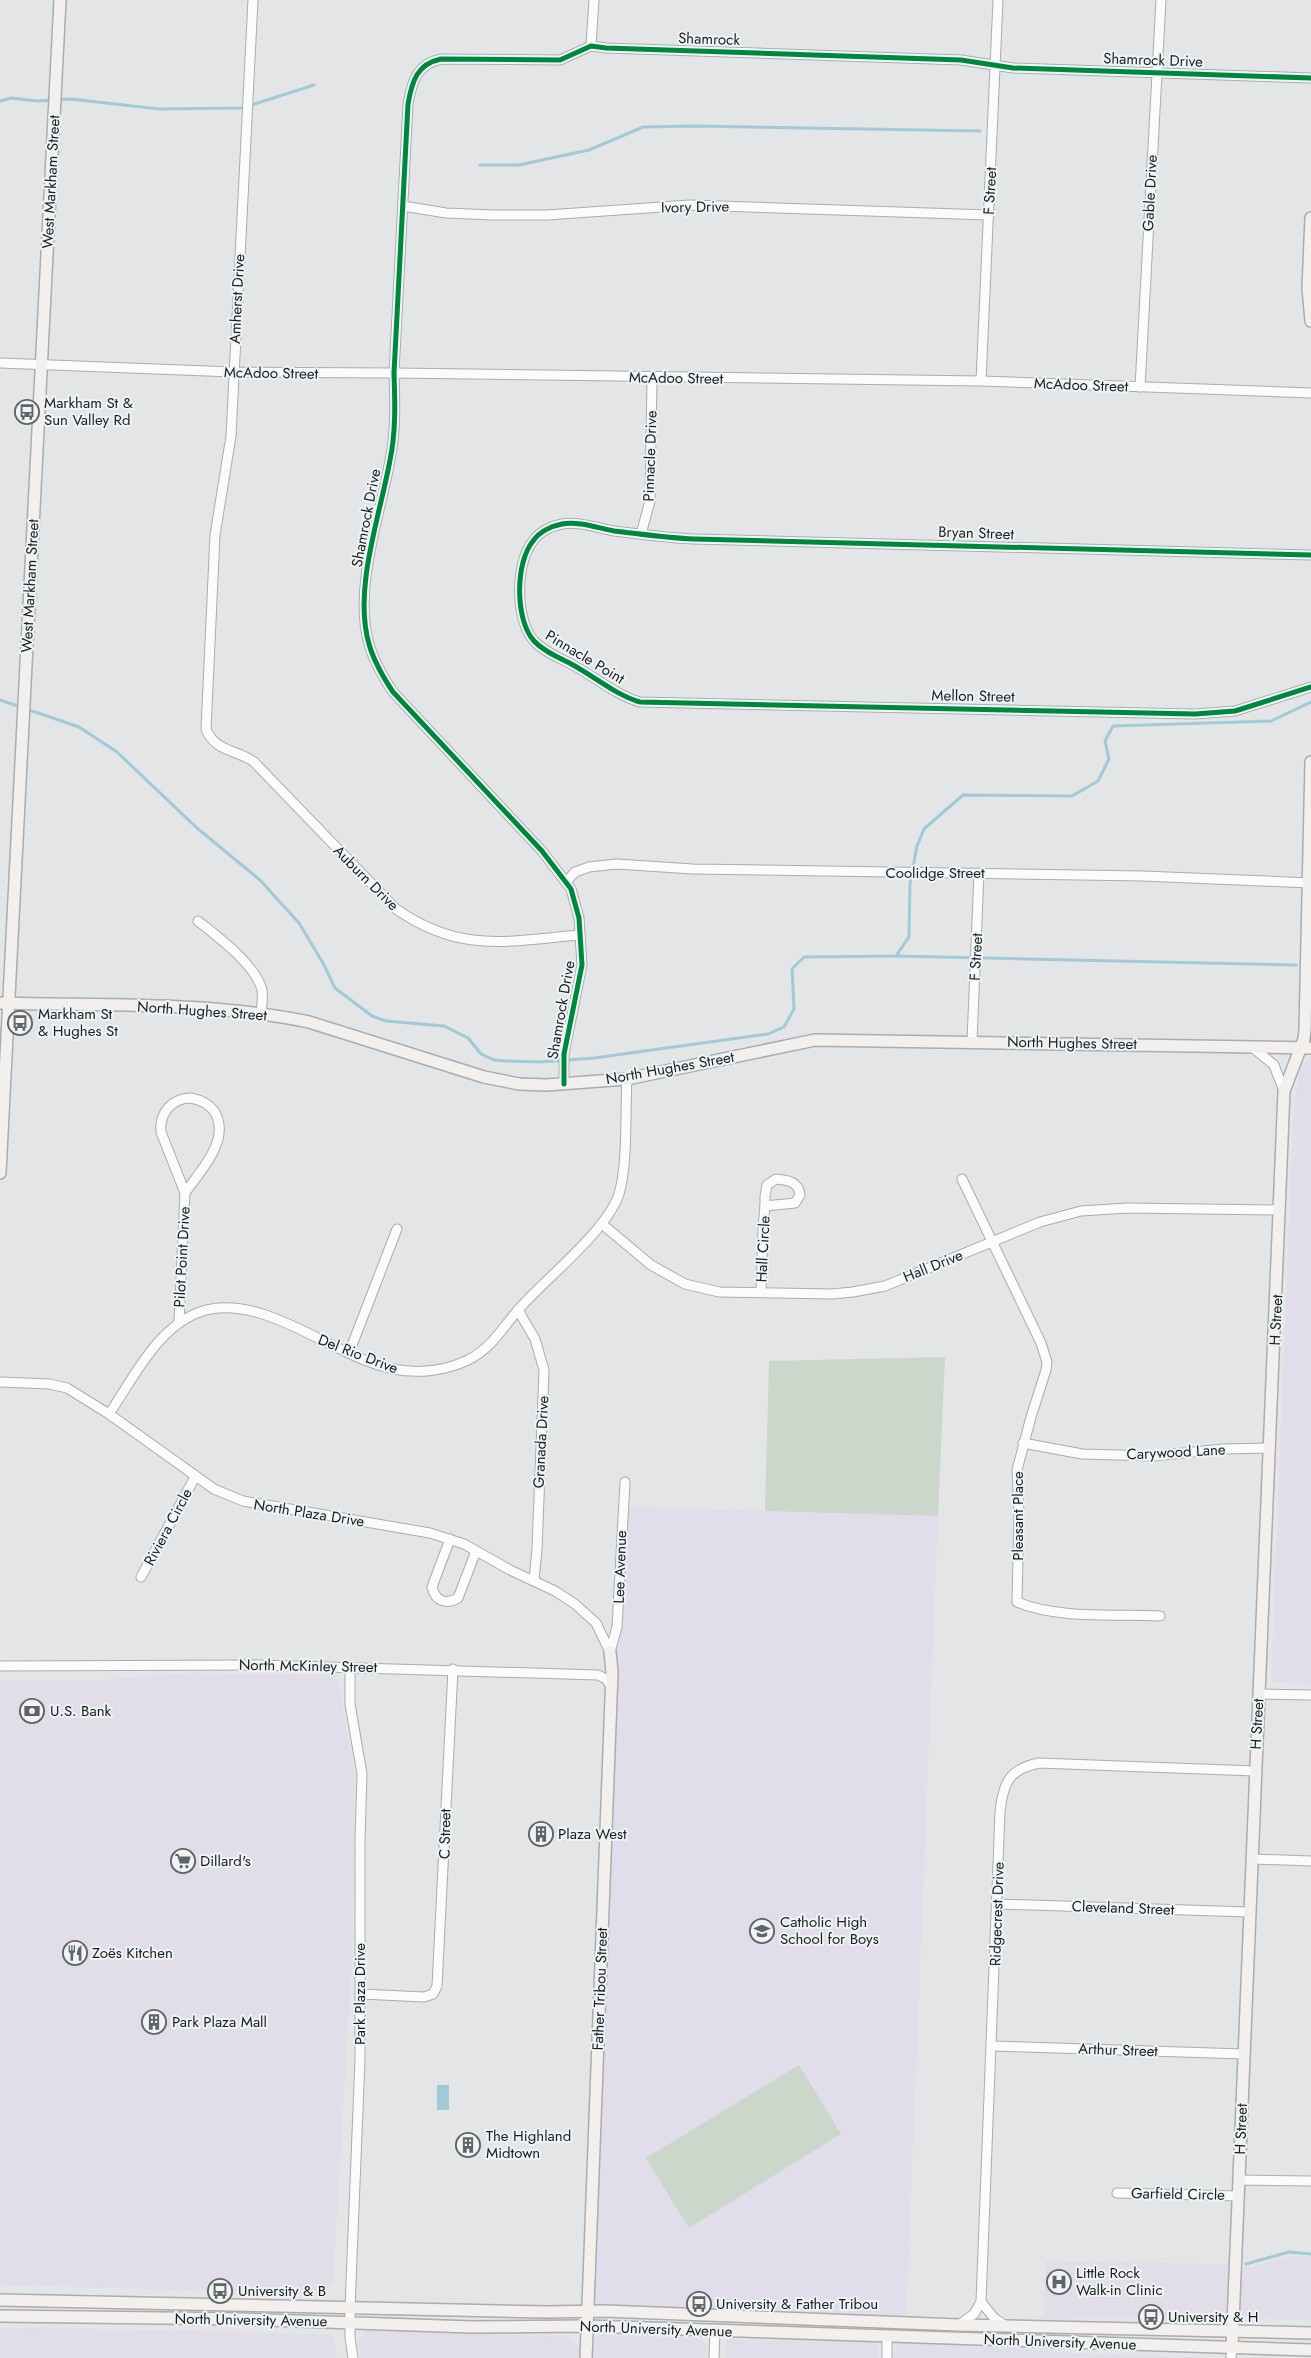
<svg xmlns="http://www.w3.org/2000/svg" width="1311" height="2358" font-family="Jost,sans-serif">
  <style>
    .commercial { fill: #e1dde9 }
    .education { fill: #e1ddea }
    .green { fill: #cbd7ca }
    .water { fill: #a3c8d7 }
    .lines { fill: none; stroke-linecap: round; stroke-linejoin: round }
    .stream { stroke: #a3c8d7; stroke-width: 3 }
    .street-casing { stroke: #aaacae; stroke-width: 11 }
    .secondary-casing { stroke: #aaacae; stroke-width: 14 }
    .street { stroke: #fbfbfb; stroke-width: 9 }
    .secondary { stroke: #f3efec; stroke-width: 11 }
    .cycleway-casing { stroke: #eef3f6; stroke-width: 8 }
    .cycleway { stroke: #00873e; stroke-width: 5 }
    .labels { text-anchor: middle; stroke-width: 4; stroke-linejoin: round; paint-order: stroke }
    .street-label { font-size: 15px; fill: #1b1d1e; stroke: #eef3f6 }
    .poi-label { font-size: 15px; fill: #1b1d1e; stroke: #eef3f6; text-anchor: start }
  </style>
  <rect width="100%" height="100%" fill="#e3e5e7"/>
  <!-- commercial -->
  <g class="commercial">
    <polygon points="189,1673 335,1675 340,1690 354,1771 354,1839 352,1957 333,2284 322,2290 186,2290 0,2285 0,1682 5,1680 100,1680"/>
    <polygon points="1290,2256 1311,2257 1311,2320 1245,2318 1044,2319 1045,2261 1223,2264 1248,2268"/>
    <polygon points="0,2328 175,2330 333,2335 337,2358 0,2358"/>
    <polygon points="364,2331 569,2337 579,2348 578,2358 361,2358 358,2342"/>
    <polygon points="601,2335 702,2339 707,2347 706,2358 594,2358 594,2339"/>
    <polygon points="726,2340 878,2341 878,2358 725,2358"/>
    <polygon points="904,2340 1075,2353 1213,2358 893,2358 894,2350"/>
  </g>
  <!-- education -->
  <g class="education">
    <polygon points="1311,1059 1311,1685 1271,1681 1294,1103 1302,1064"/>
    <polygon points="623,1507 938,1516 906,2322 588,2311 614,1642"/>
  </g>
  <!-- green -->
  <g class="green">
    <polygon points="945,1357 938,1516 765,1511 769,1361"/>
    <polygon points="799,2065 841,2134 689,2228 646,2158"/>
  </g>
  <!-- water -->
  <rect class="water" x="437" y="2085" width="12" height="25"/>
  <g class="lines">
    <!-- stream -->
    <g class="stream">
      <polyline points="0,101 11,98 37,101 71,99 159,109 242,108 314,85"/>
      <polyline points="480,165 519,165 589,150 643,127 695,126 980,131"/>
      <polyline points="0,700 79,727 117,752 197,828 260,880 299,923 323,963 335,988 372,1016 386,1021 444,1026 468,1038 481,1054 494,1060 507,1061 541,1062 594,1058 768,1034 784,1027 794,1009 792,969 804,957 896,956 909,937 910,883 917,846 924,829 963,795 1072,796 1098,781 1109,759 1105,741 1113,726 1271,721 1311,702"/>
      <polyline points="896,956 1296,965"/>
      <polyline points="1246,2264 1289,2252 1311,2254"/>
    </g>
    <defs>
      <g id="street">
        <path d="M253,0l-22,436 -16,99 -9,194c9,23 30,20 48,33l142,147c65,45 111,32 184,26"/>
        <polyline points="591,46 594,0"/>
        <polyline points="403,206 446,213 493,215 547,215 690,205 989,215"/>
        <polyline points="0,363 233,372 394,373 981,381 1311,393"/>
        <polyline points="981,381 998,0"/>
        <polyline points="1140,387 1161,0"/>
        <polyline points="641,534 650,501 652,378"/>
        <path d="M1311,555l-617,-16c-27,-1 -53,-5 -80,-8 -16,-3 -36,-10 -52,-7 -11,2 -23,8 -29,17 -18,22 -18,79 1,100 10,11 26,17 39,24 22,12 43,30 67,37l555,12 40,-3 76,-24"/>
        <polyline points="567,881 575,872 589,867 616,864 693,869 1143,876 1311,883"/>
        <path d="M198,921c19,15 58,44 64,69 1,8 0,16 -1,24"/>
        <polyline points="972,1041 979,873"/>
        <polyline points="1252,1047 1274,1065 1284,1091"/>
        <path d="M564,1084v-30l18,-89 -3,-47 -8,-29 -29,-38 -149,-159c-10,-15 -19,-30 -24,-48 -16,-55 11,-128 21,-184 6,-28 5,-58 4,-87l14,-269c4,-23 9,-40 33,-45l119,1 31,-14 15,2 355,12 52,8 298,10"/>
        <path d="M191,1098c10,2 17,5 23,13 18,28 -14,60 -29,82l-24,-61c-2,-19 11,-34 30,-34z"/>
        <path d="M776,1179c12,1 23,3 24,16l-5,8 -30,3v-10l2,-11z"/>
        <path d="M962,1179l79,164 6,19 -1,8 -15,47 -14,53 2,43 -2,89c39,17 101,12 143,14"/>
        <polyline points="602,1224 651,1265 685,1284 719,1292 832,1294 853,1292 885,1286 1040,1222 1081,1211 1128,1208 1280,1210"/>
        <polyline points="761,1292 763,1228 765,1206"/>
        <polyline points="518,1310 535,1339 544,1370 537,1549 534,1580"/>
        <polyline points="179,1321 185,1193"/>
        <polyline points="349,1353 397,1229"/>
        <polyline points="0,1382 49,1384 67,1388 109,1414 214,1489 243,1501 430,1533 464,1544 510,1570 555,1591 575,1604 596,1623 610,1652"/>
        <path d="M109,1414c26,-38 50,-91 97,-104 61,-15 128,47 187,59 25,5 52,2 75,-9 24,-12 34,-32 51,-51 28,-32 87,-77 100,-115 9,-30 6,-82 8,-115"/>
        <polyline points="1023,1443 1082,1454 1154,1456 1223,1449 1270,1448"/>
        <path d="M450,1539l-18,48c3,14 14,18 26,11l18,-47"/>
        <polyline points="141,1577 195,1477"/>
        <polyline points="610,1652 617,1627 625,1482"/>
        <polyline points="0,1666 259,1665 598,1675 606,1679 611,1686"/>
        <polyline points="350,1667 350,1704 362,1774 360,1839 360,2060 350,2307 350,2337 353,2358"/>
        <polyline points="1259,1694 1311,1695"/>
        <polyline points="1252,1859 1311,1861"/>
        <polyline points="998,1904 1248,1912"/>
        <polyline points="361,1994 424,1997 433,1994 437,1986 453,1669"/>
        <polyline points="992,2046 1244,2054"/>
        <polyline points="1239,2180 1311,2181"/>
        <polyline points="1117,2193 1239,2196"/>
        <polyline points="981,2302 994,2318 1006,2326"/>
        <path d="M959,2325l15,-11 7,-12 19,-490c3,-29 9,-43 39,-49l216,8"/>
        <polyline points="714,2358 715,2331"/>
        <polyline points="887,2358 887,2336"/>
        <polyline points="1231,2358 1232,2347"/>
      </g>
      <g id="secondary">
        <polyline points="1311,218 1308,288 1311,321"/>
        <path d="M0,1003c102,3 209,-2 309,19l175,55 35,7 27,1 81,-6 188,-39 496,8"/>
        <polyline points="0,1173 60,0"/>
        <polyline points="0,2300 547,2312 604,2311 959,2325 1311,2333"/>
        <polyline points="0,2316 242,2319 471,2327 587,2326 1311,2350"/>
        <polyline points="1232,2347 1284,1091 1304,1039 1305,1030 1311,762"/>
        <polyline points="586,2358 612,1672 610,1652"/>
      </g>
    </defs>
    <!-- street casing -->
    <use href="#street" class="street-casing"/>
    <!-- secondary casing -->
    <use href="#secondary" class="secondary-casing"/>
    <!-- street -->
    <use href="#street" class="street"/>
    <!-- secondary -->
    <use href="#secondary" class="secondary"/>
    <defs>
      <g id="cycleway">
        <path d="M1311,555l-617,-16c-27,-1 -53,-5 -80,-8 -16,-3 -36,-10 -52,-7 -11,2 -23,8 -29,17 -18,22 -18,79 1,100 10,11 26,17 39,24 22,12 43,30 67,37l555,12 40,-3 76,-24"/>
        <path d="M564,1084v-30l18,-89 -3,-47 -8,-29 -29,-38 -149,-159c-10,-15 -19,-30 -24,-48 -16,-55 11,-128 21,-184 6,-28 5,-58 4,-87l14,-269c4,-23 9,-40 33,-45l119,1 31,-14 15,2 355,12 52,8 298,10"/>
      </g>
    </defs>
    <!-- cycleway casing -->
    <use href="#cycleway" class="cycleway-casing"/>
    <!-- cycleway -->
    <use href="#cycleway" class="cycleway"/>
  </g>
  <!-- icons -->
  <defs>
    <symbol id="bus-ring" viewBox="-11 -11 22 22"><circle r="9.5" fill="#eef3f6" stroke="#616364" stroke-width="1.5"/><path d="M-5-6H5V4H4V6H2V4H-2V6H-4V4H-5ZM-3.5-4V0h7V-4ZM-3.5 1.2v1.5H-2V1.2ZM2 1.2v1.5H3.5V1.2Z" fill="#616364"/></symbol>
    <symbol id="bank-ring" viewBox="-11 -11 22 22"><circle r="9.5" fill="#eef3f6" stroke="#616364" stroke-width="1.5"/><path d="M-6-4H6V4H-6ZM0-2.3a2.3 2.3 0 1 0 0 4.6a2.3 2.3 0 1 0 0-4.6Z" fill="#616364"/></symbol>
    <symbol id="building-ring" viewBox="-11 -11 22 22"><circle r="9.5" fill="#eef3f6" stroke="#616364" stroke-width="1.5"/><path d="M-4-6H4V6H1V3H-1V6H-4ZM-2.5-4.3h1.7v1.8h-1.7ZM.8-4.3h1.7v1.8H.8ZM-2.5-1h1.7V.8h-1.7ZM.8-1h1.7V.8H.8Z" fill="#616364"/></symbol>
    <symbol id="supermarket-ring" viewBox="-11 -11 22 22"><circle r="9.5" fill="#eef3f6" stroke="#616364" stroke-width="1.5"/><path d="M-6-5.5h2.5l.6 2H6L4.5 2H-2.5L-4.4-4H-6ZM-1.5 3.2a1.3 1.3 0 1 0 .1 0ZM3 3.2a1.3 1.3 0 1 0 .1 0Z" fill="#616364"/></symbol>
    <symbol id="school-ring" viewBox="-11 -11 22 22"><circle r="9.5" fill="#eef3f6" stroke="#616364" stroke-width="1.5"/><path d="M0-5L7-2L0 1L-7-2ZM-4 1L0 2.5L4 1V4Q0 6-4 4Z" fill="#616364"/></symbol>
    <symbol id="restaurant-ring" viewBox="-11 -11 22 22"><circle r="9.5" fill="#eef3f6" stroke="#616364" stroke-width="1.5"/><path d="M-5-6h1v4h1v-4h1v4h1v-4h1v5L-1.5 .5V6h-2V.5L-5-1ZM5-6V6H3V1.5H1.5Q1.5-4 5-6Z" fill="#616364"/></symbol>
    <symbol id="hospital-ring" viewBox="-11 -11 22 22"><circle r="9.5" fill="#eef3f6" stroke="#616364" stroke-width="1.5"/><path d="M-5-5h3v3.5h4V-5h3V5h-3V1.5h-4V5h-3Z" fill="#616364"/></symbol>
  </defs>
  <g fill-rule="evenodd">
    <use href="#bus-ring" x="13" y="398" width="28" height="28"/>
    <use href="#bus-ring" x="6" y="1009" width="28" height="28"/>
    <use href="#bank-ring" x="18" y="1697" width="28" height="28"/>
    <use href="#building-ring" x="527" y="1820" width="28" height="28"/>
    <use href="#supermarket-ring" x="169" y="1847" width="28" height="28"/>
    <use href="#school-ring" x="748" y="1917" width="28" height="28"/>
    <use href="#restaurant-ring" x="61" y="1939" width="28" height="28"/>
    <use href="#building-ring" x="140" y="2008" width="28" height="28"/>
    <use href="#building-ring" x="454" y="2131" width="28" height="28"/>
    <use href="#hospital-ring" x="1045" y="2268" width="28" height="28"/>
    <use href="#bus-ring" x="206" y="2277" width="28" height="28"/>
    <use href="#bus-ring" x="685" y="2290" width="28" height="28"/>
    <use href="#bus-ring" x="1137" y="2303" width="28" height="28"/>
  </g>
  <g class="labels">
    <!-- street labels -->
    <g class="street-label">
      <text transform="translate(709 39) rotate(2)" y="5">Shamrock</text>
      <text transform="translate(1153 60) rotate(2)" y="5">Shamrock Drive</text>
      <text transform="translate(51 182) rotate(-87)" y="5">West Markham Street</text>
      <text transform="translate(990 191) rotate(-87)" y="5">F Street</text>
      <text transform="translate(1150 193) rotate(-87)" y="5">Gable Drive</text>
      <text transform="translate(695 207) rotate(-1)" y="5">Ivory Drive</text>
      <text transform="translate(237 299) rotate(-87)" y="5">Amherst Drive</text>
      <text transform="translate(271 373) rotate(1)" y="5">McAdoo Street</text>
      <text transform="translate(676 378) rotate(1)" y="5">McAdoo Street</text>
      <text transform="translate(1081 385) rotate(2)" y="5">McAdoo Street</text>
      <text transform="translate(650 456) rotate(-88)" y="5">Pinnacle Drive</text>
      <text transform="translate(366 518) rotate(-79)" y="5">Shamrock Drive</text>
      <text transform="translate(976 533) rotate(2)" y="5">Bryan Street</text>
      <text transform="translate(30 586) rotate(-87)" y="5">West Markham Street</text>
      <text transform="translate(585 657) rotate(31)" y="5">Pinnacle Point</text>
      <text transform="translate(973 696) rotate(1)" y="5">Mellon Street</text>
      <text x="935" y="878">Coolidge Street</text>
      <text transform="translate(366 878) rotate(45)" y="5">Auburn Drive</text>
      <text transform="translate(976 957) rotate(-87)" y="5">F Street</text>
      <text transform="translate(561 1010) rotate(-80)" y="5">Shamrock Drive</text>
      <text transform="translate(202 1011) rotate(4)" y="5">North Hughes Street</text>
      <text transform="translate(1072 1043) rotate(1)" y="5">North Hughes Street</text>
      <text transform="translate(670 1068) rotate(-10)" y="5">North Hughes Street</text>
      <text transform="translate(763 1249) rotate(-87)" y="5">Hall Circle</text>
      <text transform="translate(182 1257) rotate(-87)" y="5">Pilot Point Drive</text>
      <text transform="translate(933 1266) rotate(-22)" y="5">Hall Drive</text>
      <text transform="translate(1276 1320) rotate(-87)" y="5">H Street</text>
      <text transform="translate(358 1354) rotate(21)" y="5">Del Rio Drive</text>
      <text transform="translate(541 1442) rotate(-87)" y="5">Granada Drive</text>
      <text transform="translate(1176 1452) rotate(-3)" y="5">Carywood Lane</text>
      <text transform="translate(309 1513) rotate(9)" y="5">North Plaza Drive</text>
      <text transform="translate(1018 1516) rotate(-90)" y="5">Pleasant Place</text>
      <text transform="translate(168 1527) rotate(-62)" y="5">Riviera Circle</text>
      <text transform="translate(620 1567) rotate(-88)" y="5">Lee Avenue</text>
      <text transform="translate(308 1666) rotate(1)" y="5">North McKinley Street</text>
      <text transform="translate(1257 1724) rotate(-87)" y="5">H Street</text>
      <text transform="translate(445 1834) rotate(-89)" y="5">C Street</text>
      <text transform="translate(1123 1908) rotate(2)" y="5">Cleveland Street</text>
      <text transform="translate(997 1914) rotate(-88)" y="5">Ridgecrest Drive</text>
      <text transform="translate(600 1989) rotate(-88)" y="5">Father Tribou Street</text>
      <text transform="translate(360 1994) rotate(-90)" y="5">Park Plaza Drive</text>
      <text transform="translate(1118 2050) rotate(2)" y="5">Arthur Street</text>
      <text transform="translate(1241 2129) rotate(-88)" y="5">H Street</text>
      <text transform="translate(1178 2194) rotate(1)" y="5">Garfield Circle</text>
      <text transform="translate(251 2320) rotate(1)" y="5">North University Avenue</text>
      <text transform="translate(656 2329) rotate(2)" y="5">North University Avenue</text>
      <text transform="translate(1060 2342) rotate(2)" y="5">North University Avenue</text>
    </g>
    <!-- poi labels -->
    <g class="poi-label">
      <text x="44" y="408">Markham St &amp;<tspan x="44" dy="17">Sun Valley Rd</tspan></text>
      <text x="38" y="1019">Markham St<tspan x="38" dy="17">&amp; Hughes St</tspan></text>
      <text x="50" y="1716">U.S. Bank</text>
      <text x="558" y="1839">Plaza West</text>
      <text x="200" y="1866">Dillard's</text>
      <text x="780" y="1927">Catholic High<tspan x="780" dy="17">School for Boys</tspan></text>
      <text x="92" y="1958">Zoës Kitchen</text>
      <text x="172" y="2027">Park Plaza Mall</text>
      <text x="486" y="2141">The Highland<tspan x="486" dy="17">Midtown</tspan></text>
      <text x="1076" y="2278">Little Rock<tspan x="1076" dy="17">Walk-in Clinic</tspan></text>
      <text x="238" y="2296">University &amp; B</text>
      <text x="716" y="2309">University &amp; Father Tribou</text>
      <text x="1168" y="2322">University &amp; H</text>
    </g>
  </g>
</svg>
